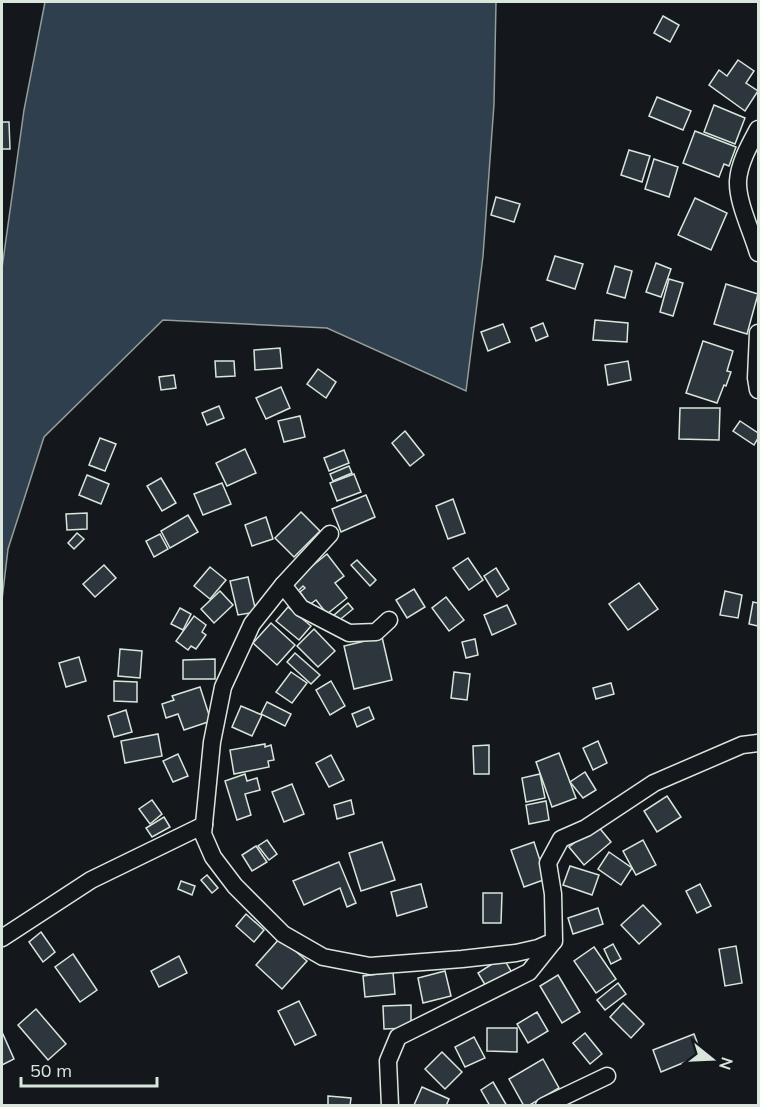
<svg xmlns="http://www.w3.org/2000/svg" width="760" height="1107" font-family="Mulish,sans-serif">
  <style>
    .water { fill: #2f3f4d; stroke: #939e99; stroke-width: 1.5 }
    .building { fill: #2c363c; stroke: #d8e6dc; stroke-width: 1.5 }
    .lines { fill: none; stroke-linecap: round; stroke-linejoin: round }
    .street-casing { stroke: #d8e6dc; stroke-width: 19 }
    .street { stroke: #14181c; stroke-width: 16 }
  </style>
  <rect width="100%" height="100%" fill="#14181c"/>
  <!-- water -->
  <polygon class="water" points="45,2 496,2 494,104 483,256 466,391 327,328 163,320 44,437 8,549 2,600 2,268 24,110"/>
  <!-- building -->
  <g class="building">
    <polygon points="663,16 679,25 670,42 654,33"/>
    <polygon points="738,60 754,71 746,83 758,91 745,111 709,85 719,70 727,76"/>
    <polygon points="657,97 691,111 683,130 649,116"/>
    <polygon points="714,105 745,118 735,144 704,132"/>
    <polygon points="2,122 9,122 10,149 2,149"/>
    <polygon points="695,131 736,147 729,166 724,164 719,177 683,163"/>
    <polygon points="629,150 650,156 642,182 621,175"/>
    <polygon points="654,159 678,167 669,197 645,189"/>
    <polygon points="496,197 520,204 514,222 491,215"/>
    <polygon points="695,198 727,213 711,250 678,235"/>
    <polygon points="555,256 583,264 575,289 547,280"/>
    <polygon points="656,263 671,269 661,297 646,292"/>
    <polygon points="615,266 632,271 625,298 607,293"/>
    <polygon points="669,279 683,283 673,316 660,312"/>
    <polygon points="726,284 758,294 747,334 714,324"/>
    <polygon points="595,320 628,323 627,342 593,340"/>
    <polygon points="543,323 548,336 536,341 531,328"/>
    <polygon points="503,324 510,342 488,351 481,332"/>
    <polygon points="703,341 733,351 727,371 731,372 726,386 724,385 717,403 686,393"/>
    <polygon points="280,348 282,368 255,370 254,350"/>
    <polygon points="215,361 234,361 235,376 216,377"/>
    <polygon points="628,361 631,380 608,385 605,365"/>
    <polygon points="318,369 336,382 326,398 307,384"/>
    <polygon points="174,375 176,388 161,390 159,377"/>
    <polygon points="281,387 290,408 266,419 256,398"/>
    <polygon points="219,406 224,418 207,425 202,413"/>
    <polygon points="680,408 720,408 719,440 679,439"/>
    <polygon points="300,416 305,437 284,442 278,421"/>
    <polygon points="740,421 758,433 758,438 754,445 733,431"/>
    <polygon points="405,431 424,455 410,466 392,443"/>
    <polygon points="100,438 116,444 105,471 89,465"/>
    <polygon points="245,449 256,473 227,486 216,463"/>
    <polygon points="344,450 349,463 329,471 324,458"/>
    <polygon points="349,466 352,473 333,481 330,474"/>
    <polygon points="354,474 361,492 337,501 330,483"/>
    <polygon points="87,475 109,484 101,504 79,495"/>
    <polygon points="161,478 176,503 162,511 147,486"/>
    <polygon points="222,483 231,504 203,515 194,494"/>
    <polygon points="366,495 375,517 341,532 332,509"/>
    <polygon points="453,499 465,533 448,539 436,506"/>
    <polygon points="301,512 320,531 294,557 275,538"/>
    <polygon points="87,513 87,529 67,530 66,514"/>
    <polygon points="188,515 198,532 170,548 161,531"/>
    <polygon points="266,517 273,539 252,546 245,525"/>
    <polygon points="77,533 84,539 74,549 68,543"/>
    <polygon points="160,534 168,549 154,557 146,541"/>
    <polygon points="327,554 344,576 335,583 347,598 327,614 316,600 309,605 300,592 305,588 303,586 298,591 291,583"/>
    <polygon points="468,558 483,580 469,590 453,568"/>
    <polygon points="357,560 376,580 370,586 351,565"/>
    <polygon points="104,565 116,578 95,597 83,584"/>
    <polygon points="210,567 226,580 210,599 194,586"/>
    <polygon points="496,568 509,589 497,597 484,576"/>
    <polygon points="248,577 256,612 238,615 230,581"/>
    <polygon points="639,583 658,609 628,630 609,604"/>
    <polygon points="414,589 425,607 407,618 396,600"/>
    <polygon points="220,591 233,605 214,623 201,609"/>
    <polygon points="725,591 742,595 738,618 720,615"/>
    <polygon points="446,597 464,620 449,631 432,608"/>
    <polygon points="753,602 758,603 758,626 749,624"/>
    <polygon points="348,603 353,609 337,622 333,616"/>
    <polygon points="507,605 516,624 492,635 484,615"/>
    <polygon points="288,607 311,626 299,640 276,621"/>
    <polygon points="180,608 191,614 183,630 171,624"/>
    <polygon points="194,616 206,625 202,632 206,635 196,649 191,646 188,650 176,641"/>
    <polygon points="271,623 295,645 277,665 253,643"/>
    <polygon points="314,629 335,651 318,667 297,646"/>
    <polygon points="382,637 392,680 354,689 344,646"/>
    <polygon points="475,639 478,655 466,658 462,642"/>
    <polygon points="120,649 142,651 140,678 118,676"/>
    <polygon points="295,653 320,675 311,684 287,662"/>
    <polygon points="79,657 86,681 66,687 59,663"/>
    <polygon points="215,659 215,679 183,679 183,660"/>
    <polygon points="291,672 307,683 292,703 276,692"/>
    <polygon points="454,672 470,674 467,700 451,698"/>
    <polygon points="114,681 137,682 137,702 114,701"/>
    <polygon points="331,681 345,706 330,715 316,690"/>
    <polygon points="611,683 614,694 596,699 593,688"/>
    <polygon points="200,687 211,721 184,730 178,714 166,718 162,704 174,700 172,696"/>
    <polygon points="267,702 291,714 285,726 261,714"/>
    <polygon points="241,706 262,715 252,736 232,727"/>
    <polygon points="369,707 374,719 357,727 352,714"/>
    <polygon points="126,710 132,732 114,737 108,716"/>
    <polygon points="158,734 162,756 125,763 121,741"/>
    <polygon points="598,741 607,763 593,770 583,748"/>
    <polygon points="265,744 265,747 271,745 274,760 268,761 269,767 234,774 230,750"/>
    <polygon points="489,745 489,774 474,774 473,746"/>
    <polygon points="559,753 576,798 552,807 536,762"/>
    <polygon points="178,754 188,776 173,782 163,761"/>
    <polygon points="331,755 344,780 329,787 316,763"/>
    <polygon points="585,772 596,790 583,798 570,782"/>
    <polygon points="245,774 247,781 257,778 260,790 245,794 251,815 237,820 225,781"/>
    <polygon points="540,774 545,798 526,802 522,778"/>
    <polygon points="292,784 304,814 284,822 272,792"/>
    <polygon points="667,796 681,817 657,832 644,811"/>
    <polygon points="152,800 162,814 150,824 139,809"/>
    <polygon points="351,800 354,814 337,819 334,805"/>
    <polygon points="546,801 549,820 529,824 526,805"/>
    <polygon points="164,817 170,827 152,837 146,828"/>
    <polygon points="597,825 611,842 584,865 569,847"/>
    <polygon points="267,840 277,854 269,860 258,846"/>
    <polygon points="643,840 656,865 636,875 623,851"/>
    <polygon points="382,842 395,880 361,891 349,853"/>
    <polygon points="534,842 546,879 524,887 511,850"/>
    <polygon points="256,846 267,862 252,871 242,855"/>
    <polygon points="609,852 632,868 621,885 598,869"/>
    <polygon points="339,862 356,903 347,907 340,888 304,905 293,881"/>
    <polygon points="570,866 599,875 592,895 563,885"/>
    <polygon points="207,875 218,888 212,893 201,880"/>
    <polygon points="181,881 195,886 192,895 178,889"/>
    <polygon points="421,884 427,907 397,916 391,892"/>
    <polygon points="700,884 711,906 697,913 686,891"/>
    <polygon points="483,893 502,893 501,923 483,923"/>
    <polygon points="643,905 661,924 639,944 621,925"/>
    <polygon points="598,908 603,924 573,934 568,918"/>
    <polygon points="246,914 264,930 254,942 236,926"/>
    <polygon points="41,932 55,952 43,962 29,942"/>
    <polygon points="280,938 307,961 282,989 256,965"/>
    <polygon points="613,944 621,959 611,964 604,949"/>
    <polygon points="736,946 742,983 725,986 719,949"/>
    <polygon points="594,947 616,979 596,993 574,961"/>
    <polygon points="73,954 97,990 80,1002 55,967"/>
    <polygon points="179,956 187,973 159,987 151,971"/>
    <polygon points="503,957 512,973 487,988 478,973"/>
    <polygon points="445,971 451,996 423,1003 418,978"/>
    <polygon points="393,972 395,994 365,997 363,976"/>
    <polygon points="558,975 580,1012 562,1023 540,986"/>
    <polygon points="618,983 626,994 605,1010 597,1000"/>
    <polygon points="299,1001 316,1035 295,1045 278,1011"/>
    <polygon points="623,1003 644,1024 631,1038 610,1017"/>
    <polygon points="411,1005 411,1028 384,1029 383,1006"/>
    <polygon points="36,1009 66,1044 48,1060 18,1025"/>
    <polygon points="537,1012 548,1031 528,1043 517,1024"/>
    <polygon points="487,1028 517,1028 517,1052 487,1051"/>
    <polygon points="2,1032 14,1059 2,1065"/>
    <polygon points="585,1033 602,1054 590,1064 573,1043"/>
    <polygon points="694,1034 702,1055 661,1072 653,1050"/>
    <polygon points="474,1037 485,1058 465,1067 455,1047"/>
    <polygon points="442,1052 462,1072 445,1089 425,1069"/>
    <polygon points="543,1059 559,1088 528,1106 524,1106 509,1079"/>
    <polygon points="493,1082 507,1106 490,1106 481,1090"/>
    <polygon points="422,1087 449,1099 446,1106 414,1105"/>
    <polygon points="328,1096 351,1098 350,1106 328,1106"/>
  </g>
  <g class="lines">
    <defs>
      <g id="street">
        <path d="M758,129c-8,15 -19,34 -20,52 -1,21 14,51 20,72"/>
        <polyline points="758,333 756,378 758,390"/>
        <polyline points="283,585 330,534"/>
        <polyline points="389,620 376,632 349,633 301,608 283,585 252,624 223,687 212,742 203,834 213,857 235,886 283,934 323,957 370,966 462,959 516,953 538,948 554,941 553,894 548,863 561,839 586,828 654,783 742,745 758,743"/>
        <polyline points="2,938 91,880 204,825"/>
        <polyline points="390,1106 388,1061 398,1037 529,972 553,942"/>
        <polyline points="544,1106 607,1076"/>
      </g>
    </defs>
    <!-- street casing -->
    <use href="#street" class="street-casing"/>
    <!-- street -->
    <use href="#street" class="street"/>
  </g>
  <!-- border -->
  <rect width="760" height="1107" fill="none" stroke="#d8e6dc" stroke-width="6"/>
  <!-- north arrow -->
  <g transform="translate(712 1059) rotate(108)" stroke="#14181c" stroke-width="4.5" paint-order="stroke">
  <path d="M0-4.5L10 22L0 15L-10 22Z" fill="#d8e6dc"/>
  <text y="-9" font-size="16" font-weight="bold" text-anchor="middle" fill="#d8e6dc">N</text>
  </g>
  <!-- scale -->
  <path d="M21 1077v9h136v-9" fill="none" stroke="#d8e6dc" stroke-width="3"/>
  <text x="30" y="1077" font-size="18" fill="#d8e6dc" stroke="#14181c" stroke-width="4.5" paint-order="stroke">50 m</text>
</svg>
